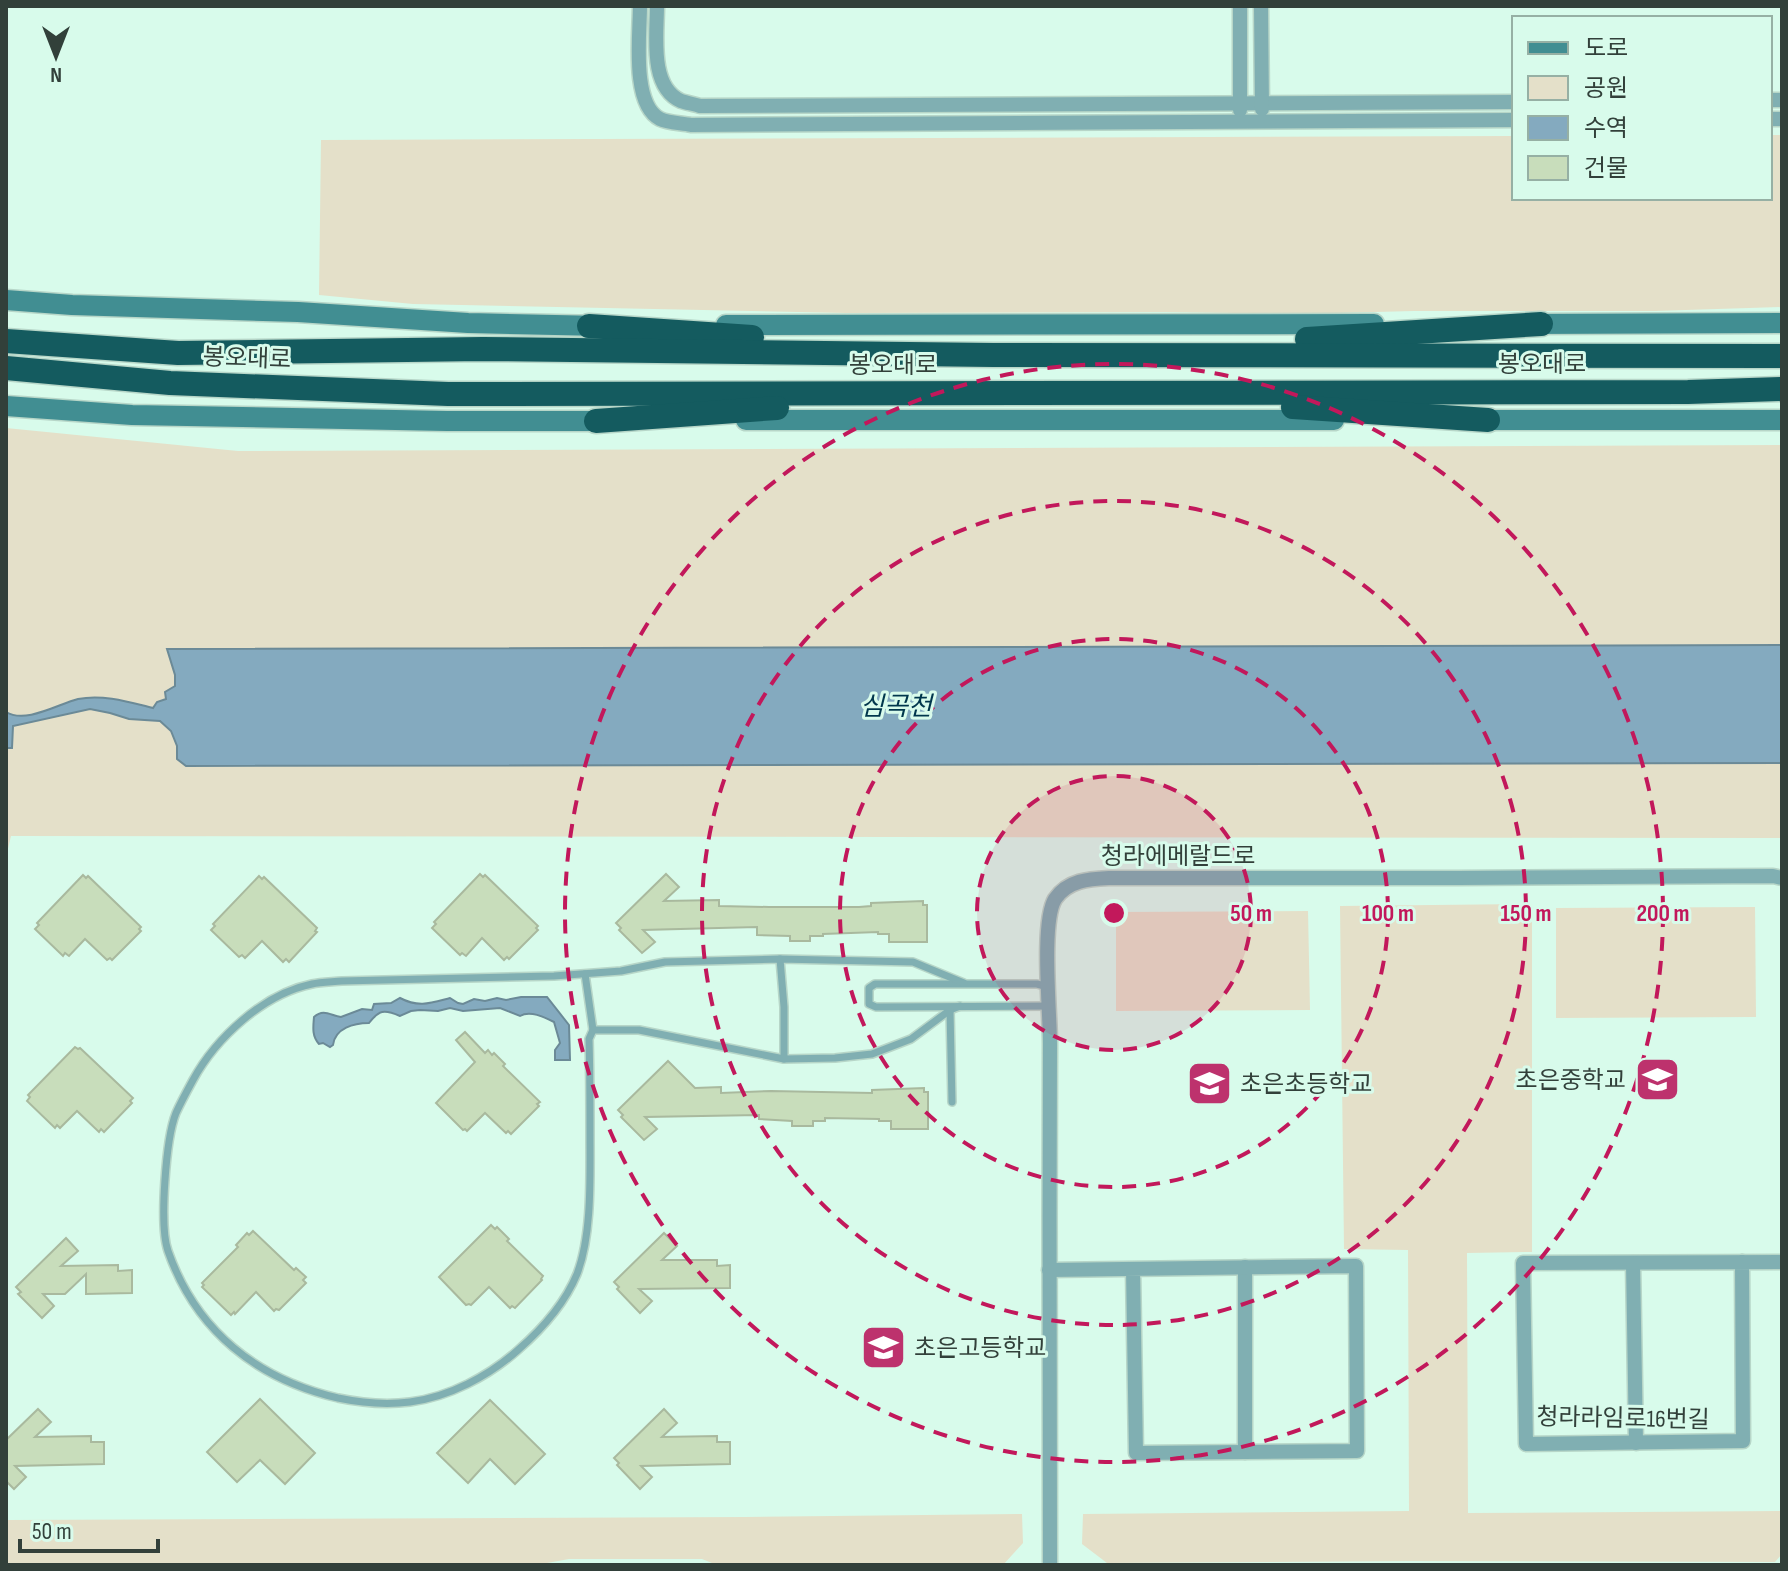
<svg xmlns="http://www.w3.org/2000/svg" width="1788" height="1571" font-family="'Sofia Sans Condensed','Noto Sans KR',sans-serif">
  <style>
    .green { fill: #e4e0c9 }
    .water { fill: #84aabf; stroke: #6b8a97; stroke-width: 2 }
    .building { fill: #c8ddbb; stroke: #a9b99e; stroke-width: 2 }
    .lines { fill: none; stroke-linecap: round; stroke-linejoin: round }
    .lane-casing { stroke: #b7d6c8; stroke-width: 10 }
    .street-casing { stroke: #b7d6c8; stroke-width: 17 }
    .secondary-casing { stroke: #b7d6c8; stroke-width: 23 }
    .highway-casing { stroke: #b7d6c8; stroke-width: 27 }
    .lane { stroke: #80afb2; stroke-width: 7 }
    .street { stroke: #80afb2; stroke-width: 14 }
    .secondary { stroke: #418e92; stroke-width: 20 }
    .highway { stroke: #145b5f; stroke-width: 24 }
    .ring { fill: none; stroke: #c2185b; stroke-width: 4; stroke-dasharray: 14 10 }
    .labels { text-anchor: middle; stroke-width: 6; stroke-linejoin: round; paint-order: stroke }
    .street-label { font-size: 24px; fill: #32403a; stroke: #d8fbeb }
    .poi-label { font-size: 24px; fill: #32403a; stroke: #d8fbeb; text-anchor: start }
    .water-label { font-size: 26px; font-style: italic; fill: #00364c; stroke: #d8fbeb }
    .centre { fill: #c2185b; stroke: #d8fbeb; stroke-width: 4 }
    .ring-label { font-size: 24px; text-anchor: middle; font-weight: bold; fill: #c2185b; stroke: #d8fbeb; stroke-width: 6; stroke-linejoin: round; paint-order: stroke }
  </style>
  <rect width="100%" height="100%" fill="#d8fbeb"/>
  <!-- green -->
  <g class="green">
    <polygon points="1770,135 1782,135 1782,307 1655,311 1414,311 1297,314 1165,312 847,313 413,304 319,295 321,140 1514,136 1514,198 1770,198"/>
    <polygon points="6,428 238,451 1782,445 1782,838 11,836 6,857"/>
    <polygon points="1532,904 1532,1252 1467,1253 1468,1513 1782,1511 1782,1554 1775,1562 1409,1561 1107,1563 1082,1544 1083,1514 1409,1511 1408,1250 1344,1249 1340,906"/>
    <polygon points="1755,907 1756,1017 1556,1018 1556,908"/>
    <polygon points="1308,911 1310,1010 1116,1011 1116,912"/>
    <polygon points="1022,1514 1023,1543 1003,1565 717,1565 702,1559 569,1559 536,1565 6,1565 6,1520 745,1517"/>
  </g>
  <!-- water -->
  <g class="water">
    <path d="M1782,645v118l-1596,3 -9,-7v-13l-6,-15 -11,-10 -31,-2 -19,-6 -20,-4 -77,17 -1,22h-6v-36c20,12 52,-8 72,-13 25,-5 51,3 75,9l4,-6 9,-3 -1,-7 10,-6v-11l-8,-26z"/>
    <path d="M521,997h26l22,28 1,35h-15v-10l5,-7 -6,-21c-10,-5 -24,-12 -34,-6l-20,-8 -37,3 -13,-3 -12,3 -18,-1 -9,1 -11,5c-16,-7 -21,-6 -31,7 -15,0 -34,5 -36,22l-3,2 -7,-4 -4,1c-7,-8 -6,-16 -5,-27 10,-9 17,-1 27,0l21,-8 10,1 2,-6 17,-1 9,-5c19,10 31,5 50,0l8,5 5,1 11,-5 11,2 12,-3 9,2z"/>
  </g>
  <!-- building -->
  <g class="building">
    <polygon points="480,874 483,877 485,875 538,926 536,928 538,930 509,959 507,957 504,960 482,938 466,956 462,953 460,955 432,928 436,924 434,922"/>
    <polygon points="666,874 679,887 664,901 719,900 719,906 769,907 859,907 871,906 871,903 923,901 923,905 927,905 927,942 889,942 889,934 878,934 878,932 823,934 823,936 810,936 810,941 790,941 790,936 757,935 757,927 643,930 655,942 642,953 619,930 621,928 616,923"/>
    <polygon points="83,875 86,878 88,876 141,927 139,929 141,931 112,960 110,958 107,960 85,939 69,956 65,953 63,956 35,929 39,925 37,923"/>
    <polygon points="259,876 262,879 264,877 317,928 315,931 317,932 289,962 286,959 283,962 262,941 245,958 242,955 239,957 211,930 215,926 213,924"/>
    <polygon points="465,1032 485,1053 488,1050 492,1055 494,1053 505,1064 503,1066 540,1102 537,1104 539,1106 511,1134 508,1131 506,1133 485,1113 467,1131 465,1129 463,1130 436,1103 475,1062 456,1040"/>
    <polygon points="75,1047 78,1049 80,1048 133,1098 130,1101 132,1103 104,1132 101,1129 99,1132 77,1111 60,1128 57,1125 55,1128 27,1101 30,1097 28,1095"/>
    <polygon points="668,1061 695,1088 721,1087 721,1093 771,1091 872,1093 872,1090 924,1088 924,1092 928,1092 928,1129 891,1129 891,1121 879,1121 879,1119 825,1118 825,1121 813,1121 813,1126 792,1126 792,1121 759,1119 759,1115 645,1117 657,1129 644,1140 621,1117 623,1115 618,1110"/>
    <polygon points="491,1225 495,1229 497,1227 509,1239 507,1241 543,1276 541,1279 542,1280 515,1308 512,1306 510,1308 489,1287 471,1305 469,1304 466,1305 439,1277"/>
    <polygon points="253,1231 294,1270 296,1268 306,1277 303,1280 306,1283 279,1310 276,1309 274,1311 256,1292 235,1314 234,1312 231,1315 202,1287 204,1285 202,1283 238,1247 236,1245 247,1233 249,1235"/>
    <polygon points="664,1233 677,1246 662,1260 717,1260 717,1266 730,1265 730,1288 639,1289 652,1301 640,1313 617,1289 619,1287 614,1282"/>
    <polygon points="66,1238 78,1251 61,1266 118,1265 118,1271 132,1270 132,1293 86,1294 86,1274 65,1294 43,1294 54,1306 42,1318 18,1294 21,1292 16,1287"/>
    <polygon points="260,1399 315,1453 285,1484 260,1460 237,1482 207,1452"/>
    <polygon points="490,1400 545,1454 515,1484 490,1459 468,1483 437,1453"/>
    <polygon points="38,1409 51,1422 35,1437 91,1436 91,1442 104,1442 104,1464 15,1466 26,1477 14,1489 6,1481 6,1440"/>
    <polygon points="664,1409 677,1423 662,1437 717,1436 717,1442 730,1442 730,1464 641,1466 652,1477 640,1489 617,1465 619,1463 614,1458"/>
  </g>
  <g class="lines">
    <defs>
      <g id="lane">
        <polyline points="780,959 784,1007 784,1059"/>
        <polyline points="585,974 593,1030"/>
        <polyline points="1048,987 1037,984 875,984 869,988 869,1004 876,1007 1050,1006"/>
        <path d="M960,1006l-10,4 -39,29 -39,15 -37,4 -51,1 -145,-29h-46l-4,9c1,32 1,65 1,97 0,42 2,99 -13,138 -12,29 -36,56 -59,76 -29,26 -69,47 -108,52 -24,3 -48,1 -72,-4 -81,-19 -142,-67 -170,-147 -9,-26 -2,-113 8,-138 5,-11 11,-22 17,-33 23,-42 70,-86 119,-96 9,-2 20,-2 30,-3l212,-5 67,-5 44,-9 115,-3 133,3 51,21"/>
        <polyline points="950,1010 952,1102"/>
      </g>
      <g id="street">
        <path d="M640,6c0,28 -9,98 20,113 8,4 22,4 31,6l823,-5"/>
        <path d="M657,6c0,28 -8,81 24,95 6,2 13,3 19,5l814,-4"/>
        <polyline points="1240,6 1240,110"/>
        <polyline points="1261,6 1262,109"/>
        <polyline points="1770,100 1782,100"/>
        <polyline points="1770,119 1782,119"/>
        <polyline points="1742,1262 1743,1441 1526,1444 1523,1263 1782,1262"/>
        <polyline points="1633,1263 1636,1443"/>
        <polyline points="1245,1267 1245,1452"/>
        <polyline points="1049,1270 1356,1266 1357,1451 1136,1453 1133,1269"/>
        <path d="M1050,1565c0,-174 -1,-348 0,-522 0,-30 -9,-121 5,-144 13,-19 34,-20 54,-21h349l315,-2 9,2"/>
      </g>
      <g id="secondary">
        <polyline points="6,300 72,305 298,312 468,323 602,326"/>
        <polyline points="1526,324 1782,323"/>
        <polyline points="726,325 1374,324"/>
        <polyline points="6,406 132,415 447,421 610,421"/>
        <polyline points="746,420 1334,420"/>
        <polyline points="1474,420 1782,420"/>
      </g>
      <g id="highway">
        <polyline points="589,326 752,337"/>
        <polyline points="1307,339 1541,324"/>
        <polyline points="6,341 178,353 483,349 993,355 1782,356"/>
        <polyline points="6,368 170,383 448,394 1688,392 1782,389"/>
        <polyline points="1293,407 1488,420"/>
        <polyline points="596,421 777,408"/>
      </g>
    </defs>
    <!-- lane casing -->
    <use href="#lane" class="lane-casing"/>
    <!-- street casing -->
    <use href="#street" class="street-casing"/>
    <!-- secondary casing -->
    <use href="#secondary" class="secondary-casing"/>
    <!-- highway casing -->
    <use href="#highway" class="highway-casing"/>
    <!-- lane -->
    <use href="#lane" class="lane"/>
    <!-- street -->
    <use href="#street" class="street"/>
    <!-- secondary -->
    <use href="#secondary" class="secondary"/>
    <!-- highway -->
    <use href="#highway" class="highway"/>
  </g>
  <!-- distance rings -->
  <circle cx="1114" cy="913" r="137" fill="#c2185b" fill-opacity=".12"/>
  <g class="ring">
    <circle cx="1114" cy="913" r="137"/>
    <circle cx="1114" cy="913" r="274"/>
    <circle cx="1114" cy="913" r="412"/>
    <circle cx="1114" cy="913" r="549"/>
  </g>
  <!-- icons -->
  <defs>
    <symbol id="school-square" viewBox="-11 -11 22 22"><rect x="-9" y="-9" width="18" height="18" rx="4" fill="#bd326d" stroke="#d8fbeb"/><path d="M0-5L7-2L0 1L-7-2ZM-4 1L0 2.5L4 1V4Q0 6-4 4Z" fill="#fff"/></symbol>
  </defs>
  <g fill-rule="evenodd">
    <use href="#school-square" x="1632" y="1054" width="51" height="51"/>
    <use href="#school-square" x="1184" y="1058" width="51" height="51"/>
    <use href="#school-square" x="858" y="1322" width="51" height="51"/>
  </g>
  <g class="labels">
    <!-- street labels -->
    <g class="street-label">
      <text transform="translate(247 358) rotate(2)" y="8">봉오대로</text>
      <text x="1542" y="372">봉오대로</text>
      <text x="893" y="373">봉오대로</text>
      <text x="1178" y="864">청라에메랄드로</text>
      <text transform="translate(1623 1418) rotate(1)" y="8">청라라임로16번길</text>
    </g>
    <!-- poi labels -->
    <g class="poi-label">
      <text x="1626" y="1088" text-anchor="end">초은중학교</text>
      <text x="1240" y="1092">초은초등학교</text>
      <text x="914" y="1356">초은고등학교</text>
    </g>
    <!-- water labels -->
    <g class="water-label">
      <text x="896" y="715">심곡천</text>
    </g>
  </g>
  <circle cx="1114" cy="913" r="12" class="centre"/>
  <g class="ring-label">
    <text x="1251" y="921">50 m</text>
    <text x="1388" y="921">100 m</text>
    <text x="1526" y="921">150 m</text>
    <text x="1663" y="921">200 m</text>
  </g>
  <!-- border -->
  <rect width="1788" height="1571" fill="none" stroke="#32403a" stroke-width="16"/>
  <!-- legend -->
  <rect x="1512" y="16" width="260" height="184" fill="#d8fbeb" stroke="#96b0a4" stroke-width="2"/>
  <rect x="1528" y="42" width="40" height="12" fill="#418e92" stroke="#96b0a4" stroke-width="2"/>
  <text x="1584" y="56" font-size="24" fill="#32403a">도로</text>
  <rect x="1528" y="76" width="40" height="24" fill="#e4e0c9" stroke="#96b0a4" stroke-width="2"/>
  <text x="1584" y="96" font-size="24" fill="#32403a">공원</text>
  <rect x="1528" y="116" width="40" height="24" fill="#84aabf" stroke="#96b0a4" stroke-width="2"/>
  <text x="1584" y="136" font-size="24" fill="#32403a">수역</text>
  <rect x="1528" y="156" width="40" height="24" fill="#c8ddbb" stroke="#96b0a4" stroke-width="2"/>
  <text x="1584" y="176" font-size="24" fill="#32403a">건물</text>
  <!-- north arrow -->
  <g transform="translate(56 56) rotate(180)" stroke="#d8fbeb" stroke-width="6" paint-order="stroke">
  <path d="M0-6L14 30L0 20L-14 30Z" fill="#32403a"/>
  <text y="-12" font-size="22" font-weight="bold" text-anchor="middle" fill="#32403a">N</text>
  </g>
  <!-- scale -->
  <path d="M20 1539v12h138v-12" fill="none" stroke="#32403a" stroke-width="4"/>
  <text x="32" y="1539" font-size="24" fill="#32403a" stroke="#d8fbeb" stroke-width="6" paint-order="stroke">50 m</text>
</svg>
